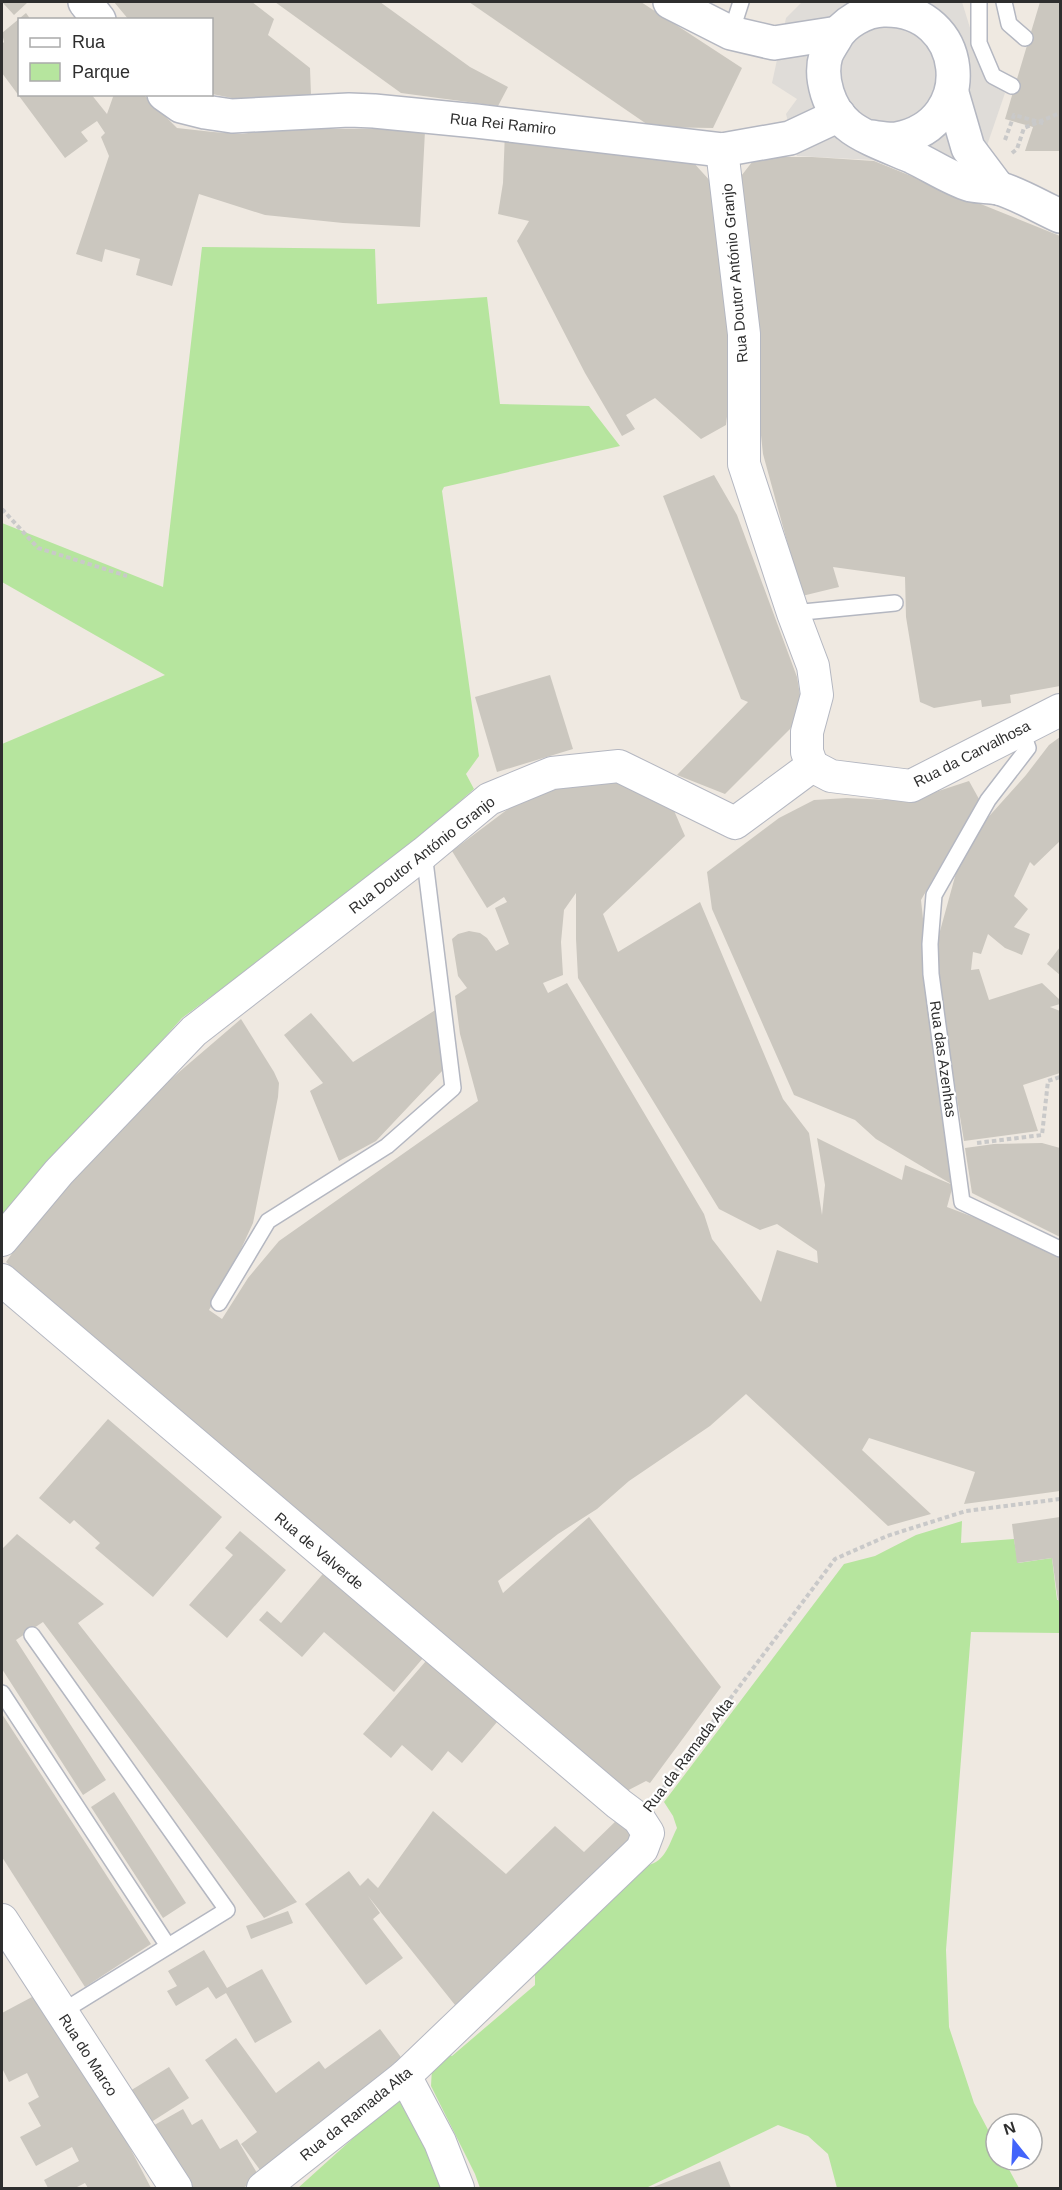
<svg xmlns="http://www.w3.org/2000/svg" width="1062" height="2190" font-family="Arial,sans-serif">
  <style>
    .green { fill: #b6e59e }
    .plaza { fill: #dfdcd8 }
    .building { fill: #cbc7bf; fill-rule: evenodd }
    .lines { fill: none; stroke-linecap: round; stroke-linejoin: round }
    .lane-casing { stroke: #b4b7c1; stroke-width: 18 }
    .street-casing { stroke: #b4b7c1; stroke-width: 34 }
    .secondary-casing { stroke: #b4b7c1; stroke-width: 36 }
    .path { stroke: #c9c9c9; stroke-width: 4; stroke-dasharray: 4.5 3; stroke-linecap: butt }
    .lane { stroke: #fff; stroke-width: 15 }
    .street { stroke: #fff; stroke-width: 32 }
    .secondary { stroke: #fff; stroke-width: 33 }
    .labels { text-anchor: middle; stroke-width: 4.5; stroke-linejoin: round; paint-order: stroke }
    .street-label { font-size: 15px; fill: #2e2e2e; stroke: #fff }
  </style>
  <rect width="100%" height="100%" fill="#efe9e1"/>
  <!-- green -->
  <g class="green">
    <polygon points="202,247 375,249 377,304 487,297 500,404 589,406 620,446 444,487 442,491 479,756 466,774 474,789 383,869 182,1018 2,1218 2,744 165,675 2,582 2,523 163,587"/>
    <path d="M962,1521l-1,22 53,-4 4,24 34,-5 5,42h3v33l-89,-1 -25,318 3,77 25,76 22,42v15h8l15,28h-182l-9,-34 -20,-18 -30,-11 -132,63h-166l-5,-14 -44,-88 1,-18 13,-15 7,3 83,-71v-16l108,-103c22,-2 25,-20 34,-38l-4,-12 -9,-14 180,-238 31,-8 41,-21z"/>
    <polygon points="401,2095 450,2188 298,2188"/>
  </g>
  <!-- plaza -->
  <polygon class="plaza" points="802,2 962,2 984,73 1005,93 969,198 873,160 797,156 786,114 797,99 772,83 786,18"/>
  <!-- building -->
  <g class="building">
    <polygon points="2,2 28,2 14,15"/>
    <polygon points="114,2 252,2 274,19 268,35 310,68 311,95 242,100 212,94 212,20 129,20"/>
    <polygon points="275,2 380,2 470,67 508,87 498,106 401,93"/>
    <polygon points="469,2 641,2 742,68 713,128 651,127"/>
    <polygon points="1040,2 1060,2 1060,151 1025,151 1033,127 1005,119"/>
    <polygon points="26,13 31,20 20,20 20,94 91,94 107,114 114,94 143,94 177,128 213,132 242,134 273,129 390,129 425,131 420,227 343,223 265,215 199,194 172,286 136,275 140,259 105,249 102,262 76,254 109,156 101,137 105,133 97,121 81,132 88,141 65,158 2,73 2,44 4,42 2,33"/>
    <polygon points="505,131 692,161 712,183 721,232 732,375 726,425 701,439 655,398 626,415 635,429 622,436 585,373 517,241 529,221 498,214 503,183"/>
    <polygon points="756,157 812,157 874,161 1060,236 1060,686 1010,695 1011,703 982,707 981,700 934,708 920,702 906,617 905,577 833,567 839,587 802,596 763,454 756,389 738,180"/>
    <polygon points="714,475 737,515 797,677 801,701 799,715 790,729 725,794 677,775 748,702 741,699 663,496"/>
    <polygon points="550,675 573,749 497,772 475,697"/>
    <polygon points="1060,737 1060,841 1034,866 1030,862 1014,896 1028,909 1014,927 1030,934 1022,955 1005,948 988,934 981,954 973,952 971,970 979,969 989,1000 1042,983 1060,1000 1060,1004 1050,1007 1060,1011 1060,1073 1023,1085 1038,1131 964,1141 937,976 937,942 956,873 983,823 1026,775 1049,745"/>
    <path d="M617,781l55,25 13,30 -82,78 15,38 82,-50 83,197 26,34 13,82 3,-30 -8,-47 85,42 3,-15 48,20 -77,-46 -21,-19 -61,-25 -82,-186 -5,-37 72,-54 35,-18 33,-2 61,3 61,-20 10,18 -58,101 21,196 11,89 -6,22 37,14 76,37v233l-96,13 11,-32 -106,-34 -7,12 69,64 -43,12 -142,-132 -36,32 -81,55 -32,28 -39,25 -60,47 5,12 86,-76 132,170 -71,96 -4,-2 -25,13 -559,-481 -56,-51 18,-26 32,-37 101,-108 84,-72 33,53 5,11 -1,14 -25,126 -24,52 -20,35 13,9 26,-41 31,-37 199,-140 -18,-67 -5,-38 12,-8 -9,-12 -6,-37 6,-5 11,-3 11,2 7,5 9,13 13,-7 -14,-36 12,-6 -3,-5 -17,11 -35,-57 56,-42 35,-19 31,-6zM576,893v46l2,39 141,231 41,21 17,-6 40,27 1,12 -41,-13 -16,52 -49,-63 -8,-25 -137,-231 -19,10 -5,-10 20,-8 -2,-33 3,-32z"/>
    <polygon points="1060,947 1060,975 1047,964"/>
    <polygon points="437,1009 443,1070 376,1141 339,1161 310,1091 323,1083 284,1035 311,1013 353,1062"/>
    <polygon points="1042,1143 1060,1148 1060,1237 972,1193 965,1148 994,1144"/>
    <polygon points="108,1419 222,1517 153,1597 95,1548 100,1543 74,1520 70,1524 39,1498"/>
    <polygon points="1060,1517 1060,1600 1058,1601 1052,1558 1017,1563 1012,1524"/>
    <polygon points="240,1531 286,1570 227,1638 189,1605 233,1555 225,1548"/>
    <polygon points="17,1534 104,1604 78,1623 297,1902 264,1918 43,1622 16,1640 106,1780 83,1795 2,1669 2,1549"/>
    <polygon points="327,1569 429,1651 394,1692 324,1632 302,1657 259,1620 267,1611 281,1623"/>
    <polygon points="432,1654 504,1727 497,1722 462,1763 448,1751 432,1771 402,1745 391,1758 363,1734"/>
    <polygon points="2,1714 151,1944 85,1987 2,1857"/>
    <polygon points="114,1792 186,1903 163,1918 91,1807"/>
    <polygon points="433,1811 506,1874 555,1826 584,1852 620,1817 634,1829 633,1842 459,2010 368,1896 380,1913 373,1919 403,1958 366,1985 305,1904 349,1871 360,1886 368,1878 378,1888"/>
    <polygon points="288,1911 293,1923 251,1939 246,1926"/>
    <polygon points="204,1950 227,1988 262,1969 292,2022 255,2043 226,1993 216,1999 208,1987 176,2006 167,1991 177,1986 168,1971"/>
    <polygon points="47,1989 151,2188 88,2188 85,2183 75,2188 48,2188 44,2180 79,2161 72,2147 36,2166 20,2137 41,2126 28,2103 39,2097 27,2073 9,2082 2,2068 2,2013"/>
    <polygon points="380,2029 409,2068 263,2174 241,2144 257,2132 205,2060 236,2038 276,2093 319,2061 325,2069"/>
    <polygon points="169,2067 189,2098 145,2126 125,2094"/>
    <polygon points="183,2109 192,2125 202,2119 220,2149 237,2139 260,2178 243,2188 185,2188 149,2128"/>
    <polygon points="720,2161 731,2188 651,2188"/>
  </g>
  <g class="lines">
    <defs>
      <g id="lane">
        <polyline points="979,2 979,43 993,76 1012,86"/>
        <polyline points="1004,2 1009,24 1025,38"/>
        <polyline points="731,33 741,2"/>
        <polyline points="793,613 895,603"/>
        <polyline points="1021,728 1028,748 988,800 934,895 930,944 931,974 962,1202 1060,1249"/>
        <polyline points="219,1303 268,1221 387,1146 453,1088 424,853"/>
        <polyline points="32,1635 227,1910 60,2013"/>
        <polyline points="2,1693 168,1946"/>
      </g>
      <g id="street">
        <polyline points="722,150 744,334 744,464 793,613 813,666 817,695 807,732 807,752 812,766"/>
        <polyline points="812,766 831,776 911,786 1060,710"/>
        <polyline points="2,1240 59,1172 194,1031 424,853 489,799 552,773 619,766 735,823 812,766"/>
        <polyline points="2,1280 619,1804 639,1819 648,1833 642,1849 405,2076 263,2188"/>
        <polyline points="2,1920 176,2188"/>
        <polyline points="405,2076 440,2142 458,2188"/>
      </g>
      <g id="secondary">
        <polyline points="85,2 99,20"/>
        <polyline points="670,2 731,33 774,43 838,33"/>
        <polyline points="952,93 968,148 998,188"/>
        <polyline points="164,94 181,106 205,112 232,116 349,110 374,111 476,121 722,150 790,138 839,115"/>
        <path d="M870,137c9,1 19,3 27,2 83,-16 70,-131 -13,-129 -18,0 -41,13 -49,29 -3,5 -7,11 -9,16 -7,23 3,55 22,70 15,13 47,24 65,32 19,9 38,22 58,28 9,2 18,1 27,3 21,6 42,19 62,28"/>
      </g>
    </defs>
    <!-- lane casing -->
    <use href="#lane" class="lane-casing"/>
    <!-- street casing -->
    <use href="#street" class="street-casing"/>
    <!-- secondary casing -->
    <use href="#secondary" class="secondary-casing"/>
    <!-- path -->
    <g class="path">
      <polyline points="1005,140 1014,115 1046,124"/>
      <polyline points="1012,153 1017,149 1024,128 1060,113"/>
      <polyline points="2,509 38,548 127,576"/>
      <polyline points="977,1143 1042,1135 1048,1081 1060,1077"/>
      <polyline points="658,1795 835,1559 887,1536 966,1511 1060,1499"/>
    </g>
    <!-- lane -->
    <use href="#lane" class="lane"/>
    <!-- street -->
    <use href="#street" class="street"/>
    <!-- secondary -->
    <use href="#secondary" class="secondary"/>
  </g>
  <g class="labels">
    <!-- street labels -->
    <g class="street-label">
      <text transform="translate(503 124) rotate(6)" y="5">Rua Rei Ramiro</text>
      <text transform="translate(735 273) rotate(-95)" y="5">Rua Doutor António Granjo</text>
      <text transform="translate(972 754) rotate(-27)" y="5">Rua da Carvalhosa</text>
      <text transform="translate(422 855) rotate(-38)" y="5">Rua Doutor António Granjo</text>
      <text transform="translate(943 1059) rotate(82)" y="5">Rua das Azenhas</text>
      <text transform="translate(319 1551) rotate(40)" y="5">Rua de Valverde</text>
      <text transform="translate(688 1755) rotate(-53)" y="5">Rua da Ramada Alta</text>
      <text transform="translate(88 2055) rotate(57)" y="5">Rua do Marco</text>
      <text transform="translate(356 2114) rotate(-39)" y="5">Rua da Ramada Alta</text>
    </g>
  </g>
  <!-- border -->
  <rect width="1062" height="2190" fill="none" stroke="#2e2e2e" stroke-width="6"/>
  <!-- legend -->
  <rect x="18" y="18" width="195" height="78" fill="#ffffff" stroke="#ababab" stroke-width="1.5"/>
  <rect x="30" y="38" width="30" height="9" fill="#ffffff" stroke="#ababab" stroke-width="1.5"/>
  <text x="72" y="48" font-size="18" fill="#2e2e2e">Rua</text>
  <rect x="30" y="63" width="30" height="18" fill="#b6e59e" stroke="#ababab" stroke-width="1.5"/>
  <text x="72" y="78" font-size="18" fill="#2e2e2e">Parque</text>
  <!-- north arrow -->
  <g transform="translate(1014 2142) rotate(342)"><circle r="28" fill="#ffffff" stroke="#ababab" stroke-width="1.5"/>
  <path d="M0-4.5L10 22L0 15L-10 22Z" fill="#4264fb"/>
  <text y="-9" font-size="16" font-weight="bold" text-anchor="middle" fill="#2e2e2e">N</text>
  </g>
</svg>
